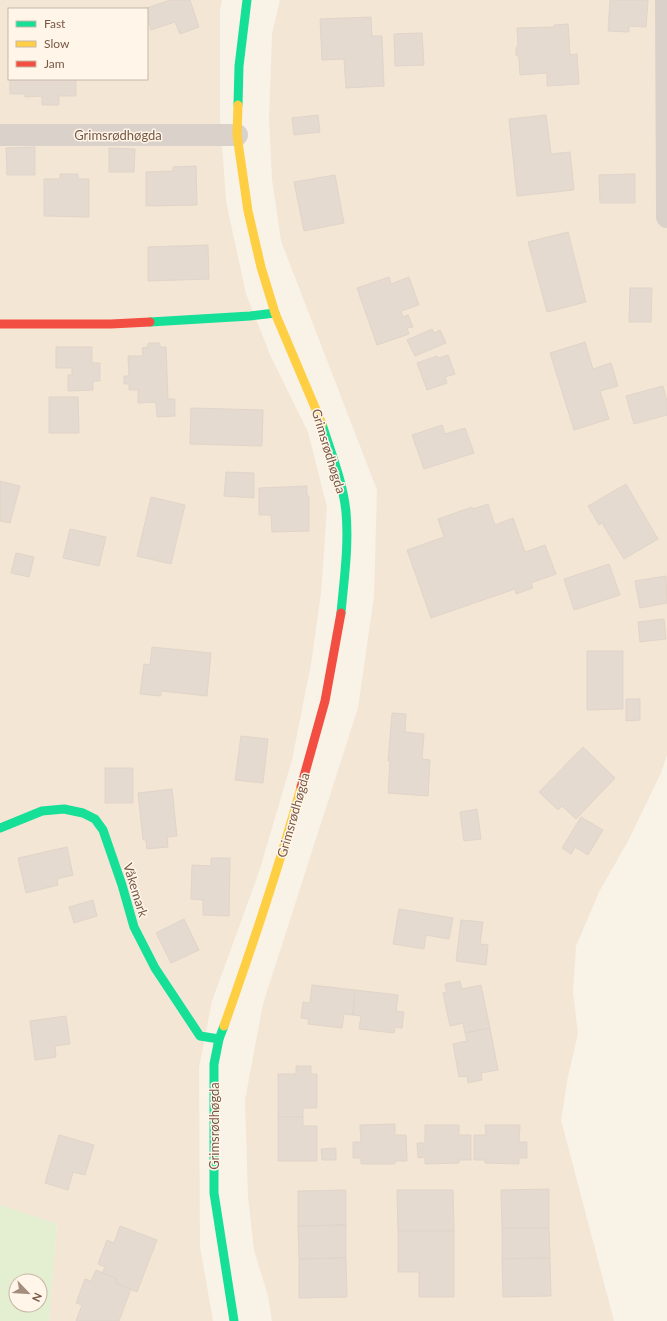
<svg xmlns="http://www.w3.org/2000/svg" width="667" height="1321" font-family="Lato,sans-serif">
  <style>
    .residential { fill: #f4e6d5; fill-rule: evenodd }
    .green { fill: #e3efd0; fill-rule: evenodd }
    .building { fill: #e4dacf; stroke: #e1d4c9 }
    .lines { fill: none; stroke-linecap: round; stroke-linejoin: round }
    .street { stroke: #dbd1cb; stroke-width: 22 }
    .fast { stroke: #16e098; stroke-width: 9 }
    .slow { stroke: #ffcf43; stroke-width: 9 }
    .jam { stroke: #f24e42; stroke-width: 9 }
    .labels { text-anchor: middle; stroke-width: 3; stroke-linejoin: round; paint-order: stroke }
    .street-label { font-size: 13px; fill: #785745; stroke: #fff6e9 }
  </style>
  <rect width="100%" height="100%" fill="#f8f2e7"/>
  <!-- residential -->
  <g class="residential">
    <path d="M0,0h222l-2,10v107l6,84 20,93 25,63 37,75 19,75 -6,86 -10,71 -19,96 -33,112 -47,129 -13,66 1,180 13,74h-164l8,-97 -57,-19zM9,9h138v70h-138z"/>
    <polygon points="280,0 667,0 667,755 661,773 628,841 599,892 576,946 573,992 578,1034 568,1076 561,1120 614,1321 272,1321 268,1296 254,1250 248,1196 245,1100 263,1004 358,708 374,597 377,490 281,241 272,179 269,119 272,34"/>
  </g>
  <!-- green -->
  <path class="green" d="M0,1205l57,19 -8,97h-49zM16,1281h24v24h-24z"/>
  <!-- building -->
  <g class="building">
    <polygon points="170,0 190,0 199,27 180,34 175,22 151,30 147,18 147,9 144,9"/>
    <polygon points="610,0 648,0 646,27 629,26 629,32 608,31"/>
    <polygon points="371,17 372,36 382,36 384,86 346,88 344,59 322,60 320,19"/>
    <polygon points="568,24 570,55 577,54 579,84 547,86 547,73 520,75 519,57 516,55 516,48 518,45 517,28 554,27 554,25"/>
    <polygon points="422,33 424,65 395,66 394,34"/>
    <polygon points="10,79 76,79 76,96 59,96 59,105 42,105 42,96 25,97 25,94 10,94"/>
    <polygon points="318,115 320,132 294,135 292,118"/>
    <polygon points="546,115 551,154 570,152 574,190 517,196 509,119"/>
    <polygon points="35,147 35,175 7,175 6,148"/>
    <polygon points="109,148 135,149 134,172 109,172"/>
    <polygon points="196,166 197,205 146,206 146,172 173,171 173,167"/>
    <polygon points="60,174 78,174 78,179 89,179 89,217 44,216 44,179 60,179"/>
    <polygon points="635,174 635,203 600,203 599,175"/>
    <polygon points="335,175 344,223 304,231 294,182"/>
    <polygon points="568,232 586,302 547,312 528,242"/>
    <polygon points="208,245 209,279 148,281 148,247"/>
    <polygon points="389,277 391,284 409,277 419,305 401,311 403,317 408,315 413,327 407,328 409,334 377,345 357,288"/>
    <polygon points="630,288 652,288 651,322 629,322"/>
    <polygon points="432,329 434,333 440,330 446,343 415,356 407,340"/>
    <polygon points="585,342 593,369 611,363 618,386 600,391 609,419 574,430 550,353"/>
    <polygon points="148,343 160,343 160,347 166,347 168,399 175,399 175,416 157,417 156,402 138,403 138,390 129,390 129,384 124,384 124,376 129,376 128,356 143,356 142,348 148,347"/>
    <polygon points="56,347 92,347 92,363 100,363 100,381 93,381 93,390 68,391 68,375 72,375 72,368 56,368"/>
    <polygon points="448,355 455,374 445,377 447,383 427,390 417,363 437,356 439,358"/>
    <polygon points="663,386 667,402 667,415 634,424 626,396"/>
    <polygon points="49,397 78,397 79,433 49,433"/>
    <polygon points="191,408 263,410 262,446 190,444"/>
    <polygon points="442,425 445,434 465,428 474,453 424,469 412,435"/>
    <polygon points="226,472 254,473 254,498 224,496"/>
    <polygon points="0,481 20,486 10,523 0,521"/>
    <polygon points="626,484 658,539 624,559 602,523 599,525 588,506"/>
    <polygon points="307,486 307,496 309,496 309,531 272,532 271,515 259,515 259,488"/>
    <polygon points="151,497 185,505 171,564 137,556"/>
    <polygon points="488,504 495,525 513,518 525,552 545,545 556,574 531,583 533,588 516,594 515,589 431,618 407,550 444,537 438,519 472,507 473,509"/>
    <polygon points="70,529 106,537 99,566 63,558"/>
    <polygon points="16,553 34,557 29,577 11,573"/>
    <polygon points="609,564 620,595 574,610 564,579"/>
    <polygon points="666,576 667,603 640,608 635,581"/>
    <polygon points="664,619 666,639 640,642 638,622"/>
    <polygon points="152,647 211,653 207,696 161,691 161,696 140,694 144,664 150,665"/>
    <polygon points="587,651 623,651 623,709 587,710"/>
    <polygon points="626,699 640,699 640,720 626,721"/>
    <polygon points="392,713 406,714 405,732 424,734 422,759 430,760 428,796 388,793 390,761 388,761"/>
    <polygon points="241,736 268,739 263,783 235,780"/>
    <polygon points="583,747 615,778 576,819 562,806 558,810 539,792"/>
    <rect x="105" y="768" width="28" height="35"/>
    <polygon points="172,789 177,836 167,837 168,847 147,849 146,840 143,840 138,793"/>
    <polygon points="477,809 481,839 464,841 460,812"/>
    <polygon points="581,817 603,830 588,855 575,847 571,854 562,848"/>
    <polygon points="67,847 73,875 57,879 58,885 26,893 18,858"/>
    <polygon points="211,858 230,858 229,916 203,915 203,900 191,899 192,865 211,866"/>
    <polygon points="93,900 97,916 74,923 69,907"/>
    <polygon points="399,909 453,918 449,939 426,935 424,949 393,944"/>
    <polygon points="184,919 199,950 171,963 156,933"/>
    <polygon points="461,920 483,922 480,944 488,945 486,965 456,961"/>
    <polygon points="460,981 462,989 481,985 490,1028 465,1033 463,1023 450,1026 443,993 447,992 445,984"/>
    <polygon points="312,985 355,990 353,1015 344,1014 342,1028 308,1024 309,1019 301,1018 303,1002 310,1003"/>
    <polygon points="355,990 398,995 396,1011 404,1012 402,1028 395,1027 394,1033 359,1029 361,1016 353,1015"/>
    <polygon points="66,1016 70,1044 55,1046 56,1057 35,1060 30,1021"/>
    <polygon points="490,1028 498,1070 481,1073 482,1080 468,1083 467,1076 459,1077 453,1044 467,1041 465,1033"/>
    <polygon points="296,1066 311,1066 311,1074 317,1074 317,1108 303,1108 303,1117 278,1117 278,1074 296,1074"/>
    <polygon points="278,1117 303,1117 303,1126 317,1126 317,1161 278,1161"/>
    <polygon points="395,1124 395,1135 406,1135 407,1161 395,1161 395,1164 361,1164 361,1158 353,1158 353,1142 361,1142 360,1125"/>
    <polygon points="425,1125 459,1125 459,1135 471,1135 471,1160 459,1160 459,1163 425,1164 425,1157 418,1158 417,1143 425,1143"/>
    <polygon points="485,1125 520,1125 519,1142 527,1142 527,1158 519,1158 519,1164 485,1163 485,1160 474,1160 474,1135 486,1135"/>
    <polygon points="59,1135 94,1145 85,1175 73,1172 68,1190 45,1183"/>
    <polygon points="336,1148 336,1160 322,1160 321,1149"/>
    <polygon points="549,1189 549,1228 502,1228 501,1190"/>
    <polygon points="346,1190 346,1225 298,1226 298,1191"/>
    <polygon points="397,1190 453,1190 454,1231 398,1231"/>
    <polygon points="346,1225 346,1258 299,1259 298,1226"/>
    <polygon points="120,1226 157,1240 137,1292 115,1283 117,1279 102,1273 105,1267 98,1264 107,1240 114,1243"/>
    <polygon points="502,1228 549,1228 550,1258 502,1259"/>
    <polygon points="398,1231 454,1231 454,1297 419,1297 419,1272 398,1272"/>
    <polygon points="346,1258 347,1297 299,1298 299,1259"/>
    <polygon points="550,1258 551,1296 503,1297 502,1259"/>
    <polygon points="96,1270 117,1279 115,1283 131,1289 119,1321 76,1321 82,1305 76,1303 85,1279 91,1281"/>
  </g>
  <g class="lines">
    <!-- street -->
    <g class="street">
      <polyline points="666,0 667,217"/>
      <polyline points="0,135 237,135"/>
    </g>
    <!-- fast -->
    <g class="fast">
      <polyline points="238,105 239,66 247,0"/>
      <polyline points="150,322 250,316 275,313"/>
      <path d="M322,424c9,29 21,58 24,88 3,34 -2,67 -5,101"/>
      <polyline points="0,828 42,811 64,809 83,813 95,819 103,830 122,885 134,927 155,968 200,1036 219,1039"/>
      <polyline points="224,1026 219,1039 214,1064 214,1193 234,1321"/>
    </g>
    <!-- slow -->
    <g class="slow">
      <polyline points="238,105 237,135 248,211 261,267 275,313 322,424"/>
      <path d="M224,1026c28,-79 55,-158 77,-239"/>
    </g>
    <!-- jam -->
    <g class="jam">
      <polyline points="0,324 111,324 150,322"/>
      <polyline points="301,787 325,701 341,613"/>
    </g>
  </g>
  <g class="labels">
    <!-- street labels -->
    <g class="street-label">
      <text x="118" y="140">Grimsrødhøgda</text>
      <text transform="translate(329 451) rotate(73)" y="5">Grimsrødhøgda</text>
      <text transform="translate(293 815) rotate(-74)" y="5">Grimsrødhøgda</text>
      <text transform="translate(136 890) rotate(73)" y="5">Våkemark</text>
      <text transform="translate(214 1126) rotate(-90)" y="5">Grimsrødhøgda</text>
    </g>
  </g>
  <!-- legend -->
  <rect x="8" y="8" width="140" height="72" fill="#fff6e9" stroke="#c9b6a7"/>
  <rect x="16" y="21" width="20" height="6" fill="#16e098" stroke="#c9b6a7"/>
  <text x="44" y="28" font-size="12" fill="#785745">Fast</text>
  <rect x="16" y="41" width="20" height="6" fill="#ffcf43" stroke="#c9b6a7"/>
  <text x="44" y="48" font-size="12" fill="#785745">Slow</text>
  <rect x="16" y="61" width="20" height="6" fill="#f24e42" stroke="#c9b6a7"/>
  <text x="44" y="68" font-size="12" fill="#785745">Jam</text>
  <!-- north arrow -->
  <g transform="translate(28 1293) rotate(115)"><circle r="19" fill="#fff6e9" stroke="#c9b6a7"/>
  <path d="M0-3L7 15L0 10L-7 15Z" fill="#a58d7e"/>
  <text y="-6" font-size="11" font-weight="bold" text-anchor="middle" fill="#785745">N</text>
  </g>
</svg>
